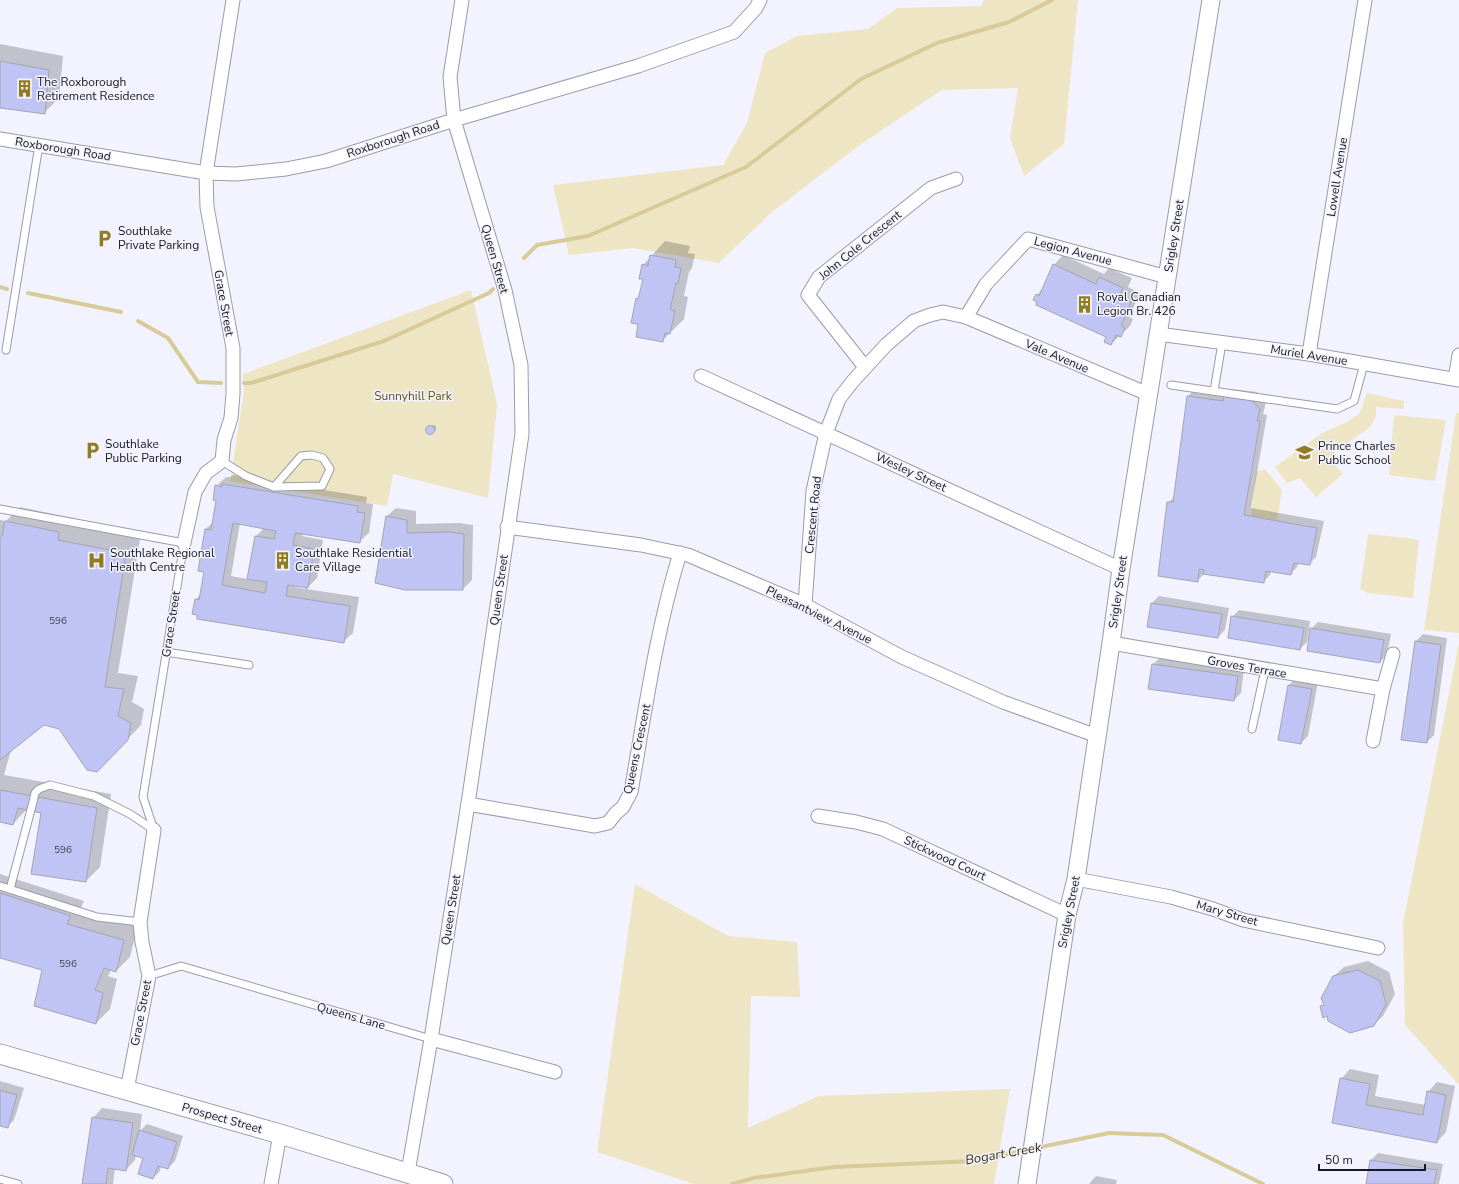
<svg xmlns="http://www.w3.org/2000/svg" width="1459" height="1184" font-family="'Nunito Sans',sans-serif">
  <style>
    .green { fill: #eee5c5 }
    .shadow { fill: #0003; fill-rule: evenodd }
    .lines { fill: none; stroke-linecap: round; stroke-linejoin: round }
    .stream { stroke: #d8ca99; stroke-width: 4 }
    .building { fill: #bfc4f4; stroke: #a3a5b1; fill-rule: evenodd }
    .service-casing { stroke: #9a9ca8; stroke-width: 9 }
    .minor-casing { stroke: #9a9ca8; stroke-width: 15 }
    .tertiary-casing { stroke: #9a9ca8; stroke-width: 19 }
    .secondary-casing { stroke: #9a9ca8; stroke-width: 21 }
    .service { stroke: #fff; stroke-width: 7 }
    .minor { stroke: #fff; stroke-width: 13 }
    .tertiary { stroke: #fff; stroke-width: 17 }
    .secondary { stroke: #fff; stroke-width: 19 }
    .labels { text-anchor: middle; stroke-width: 3; stroke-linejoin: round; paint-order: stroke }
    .number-label { font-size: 10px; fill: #424453 }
    .poi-label { font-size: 12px; fill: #18191d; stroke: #f2f3fe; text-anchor: start }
    .street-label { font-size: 12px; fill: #18191d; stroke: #f2f3fe }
    .park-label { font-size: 12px; fill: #625319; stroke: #f2f3fe }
    .water-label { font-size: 13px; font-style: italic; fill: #3a2f06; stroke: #f2f3fe }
  </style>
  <rect width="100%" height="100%" fill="#f2f3fe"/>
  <!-- green -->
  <g class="green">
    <polygon points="984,0 1078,0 1064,144 1024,176 1010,138 1018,88 942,90 857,147 772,212 719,263 633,248 569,255 553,185 723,165 747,123 765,53 797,36 868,29 897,8 981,6"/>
    <polygon points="471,290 497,404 488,498 393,474 387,506 230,481 244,391 243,374"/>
    <polygon points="1367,393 1404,401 1404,409 1376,407 1376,416 1371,426 1335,452 1336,466 1343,474 1316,497 1300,478 1287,483 1275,467 1322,433 1347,422 1360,413"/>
    <polygon points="1456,413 1459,413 1459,633 1424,630"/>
    <polygon points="1394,415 1446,420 1435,481 1389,475"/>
    <polygon points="1265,469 1282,490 1277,520 1251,516 1256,472"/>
    <polygon points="1368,534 1408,538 1419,540 1413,598 1368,593 1360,589"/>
    <polygon points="1459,643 1459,1085 1405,1025 1403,923"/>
    <polygon points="635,884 728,936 797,942 800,997 751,996 748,1128 819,1096 1010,1089 994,1184 694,1184 597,1152"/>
  </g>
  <!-- shadow -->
  <g class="shadow">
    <polygon points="0,44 63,56 59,98 45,112 0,107"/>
    <polygon points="665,241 690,246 688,253 695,254 692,268 689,272 684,296 688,297 684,319 662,341 640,323 637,299 640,296 644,278 643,265"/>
    <polygon points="1063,255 1104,274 1109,268 1132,278 1128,287 1140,293 1129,317 1133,319 1130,326 1111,344 1108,337 1038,302 1037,295 1043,288 1054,265"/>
    <polygon points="1195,389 1227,394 1232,389 1257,392 1266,402 1263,414 1267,415 1251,508 1324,521 1316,557 1309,564 1299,562 1297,567 1290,574 1271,571 1270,575 1263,582 1204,574 1197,581 1168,503 1175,496 1188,396"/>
    <polygon points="433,425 436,426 436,430 434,432 427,432 426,431 427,428"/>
    <path d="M233,475l134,22 -1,6 7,1 -4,29 -10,9 -56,-9 -1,3 21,4 -6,38 -11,11 53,8 -6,36 -10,9 -147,-43 5,-5 4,-23 1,-42 8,-8 3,-21 -1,-14 10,-9h4zM240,523l24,5 -8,8 -8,43 -17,-3zM295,585l10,2v2l-10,-2z"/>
    <polygon points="20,507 73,518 71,526 140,539 118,673 138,676 132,702 144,709 141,725 111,757 60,729 44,724 11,750 4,775 111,794 100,867 86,881 43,813 27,809 13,824 0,821 0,520 6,521"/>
    <polygon points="396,508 416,511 416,524 459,523 473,525 472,580 463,589 386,517"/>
    <polygon points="1159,596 1229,608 1225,630 1218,637 1149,626 1152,603"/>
    <polygon points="1239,610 1310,621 1307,642 1300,649 1232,617"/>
    <polygon points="1318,622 1391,634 1387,655 1380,662 1311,629"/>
    <polygon points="1423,634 1447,638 1434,735 1427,742 1416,641"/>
    <polygon points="1160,658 1244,669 1241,693 1234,700 1153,664"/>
    <polygon points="1296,678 1318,682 1308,736 1301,743 1289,685"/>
    <polygon points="0,874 84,901 80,910 138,926 130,957 116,971 111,970 108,976 117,979 110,1009 96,1023 43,970 0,957"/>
    <polygon points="1368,961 1389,972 1395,994 1383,1016 1373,1025 1328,1015 1321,1007 1324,1003 1334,976 1344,967"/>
    <polygon points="1350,1069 1379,1075 1375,1096 1426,1105 1428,1092 1437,1082 1455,1086 1446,1132 1437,1142 1333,1122 1341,1079"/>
    <polygon points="0,1081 24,1088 14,1120 7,1127 0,1125"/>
    <polygon points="102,1108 142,1114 140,1131 147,1124 183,1136 175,1161 168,1168 161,1166 160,1171 153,1178 144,1158 136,1155 135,1160 126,1170 115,1168 113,1184 83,1184 93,1118"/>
    <polygon points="1378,1153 1443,1164 1439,1184 1367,1184 1371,1160"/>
    <polygon points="1096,1176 1117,1180 1116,1184 1089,1184"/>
  </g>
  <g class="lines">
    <!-- stream -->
    <g class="stream">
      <polyline points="524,258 537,245 588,236 746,167 861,79 937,43 1009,22 1052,0"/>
      <polyline points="0,287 7,289"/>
      <polyline points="28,293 121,312"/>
      <polyline points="138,321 168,338 198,382 221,383"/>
      <polyline points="244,383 251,383 384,341 489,293 493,289"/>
      <polyline points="1036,1148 1109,1133 1163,1135 1263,1184"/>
      <polyline points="732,1184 754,1178 834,1167 974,1161 1028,1150"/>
    </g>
  </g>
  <!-- building -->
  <g class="building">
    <polygon points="0,61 49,70 45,114 0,108"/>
    <polygon points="650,255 676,260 675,267 681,268 678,284 676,283 670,310 675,311 670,334 665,333 663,342 636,337 638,324 631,323 636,298 638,299 643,279 639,279 642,264 648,266"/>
    <polygon points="1053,264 1096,284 1099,277 1123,288 1119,297 1131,302 1121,326 1125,328 1121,337 1116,335 1111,345 1104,342 1106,337 1036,305 1037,302 1033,300 1036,294 1039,296"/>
    <polygon points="1187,396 1223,401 1224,396 1250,399 1260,409 1257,421 1260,421 1244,515 1317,528 1310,565 1294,563 1291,575 1266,571 1264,583 1203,574 1204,570 1199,569 1198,582 1158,576 1167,502 1173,502"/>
    <circle cx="430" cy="430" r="4.5"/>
    <path d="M222,484l136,22 -1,6 8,1 -5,30 -65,-10 -2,12 21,4 -6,39 -20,-3 -2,11 64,10 -6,37 -147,-24v-4l-5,-1 3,-15 4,1 5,-28 -6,-1 7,-42 6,1 5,-29 -3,-1 2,-15 7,2zM233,523l43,8 -2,8 -19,-3 -8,43 20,3 -2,11 -43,-8z"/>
    <polygon points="386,516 407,520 407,533 450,532 464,534 463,590 405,590 375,583"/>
    <polygon points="5,521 59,532 58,540 126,553 105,687 124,689 118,716 131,723 128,740 97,772 87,770 59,729 44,725 0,760 0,536 2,536"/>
    <polygon points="1151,603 1222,614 1218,638 1147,627"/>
    <polygon points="1231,616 1304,628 1300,650 1228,638"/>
    <polygon points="1310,628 1384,640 1380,663 1307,651"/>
    <polygon points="1415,641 1441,645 1427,743 1401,740"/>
    <polygon points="1152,664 1238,676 1234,701 1148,689"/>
    <polygon points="1288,685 1312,689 1301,744 1278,740"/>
    <polygon points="0,790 97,808 86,882 31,874 41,813 18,808 13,825 0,822"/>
    <polygon points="0,893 71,916 67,924 124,940 116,972 104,968 95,990 103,993 96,1024 34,1006 42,970 0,958"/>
    <polygon points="1358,970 1380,981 1386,1004 1374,1026 1350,1033 1328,1021 1327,1016 1323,1018 1320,1006 1324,1005 1321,998 1333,976"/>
    <polygon points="1340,1078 1370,1084 1366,1105 1423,1115 1427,1091 1446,1095 1437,1143 1332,1123"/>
    <polygon points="0,1090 17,1095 8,1128 0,1126"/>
    <polygon points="92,1117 133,1123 126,1171 108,1168 106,1184 82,1184"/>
    <polygon points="139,1130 177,1142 168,1169 158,1166 153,1179 138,1174 143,1158 132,1155"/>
    <polygon points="1370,1160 1437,1170 1434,1184 1366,1184"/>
  </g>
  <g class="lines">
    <defs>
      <g id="service">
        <polyline points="6,350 39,145"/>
        <polyline points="1171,385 1337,409 1354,401 1364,364"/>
        <polyline points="1214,391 1222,343"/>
        <polyline points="222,461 246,476 274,487 322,486 330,469 323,458 312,455 301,456 274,487"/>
        <polyline points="0,509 184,543 143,797 154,830"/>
        <polyline points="166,652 249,665"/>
        <polyline points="1252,729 1265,670"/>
        <polyline points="0,886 97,917 140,922"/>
        <polyline points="10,889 33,802 35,793 39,789 50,785 94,796 130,814 154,830"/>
        <polyline points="149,976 181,966 431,1039"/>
        <polyline points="0,1179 18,1184"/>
      </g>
      <g id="minor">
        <polyline points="0,139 206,173 236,174 286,169 326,161 454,120 638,66 734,32 756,8 760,0"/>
        <polyline points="966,317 986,284 1028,239 1167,277"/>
        <polyline points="1158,334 1309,354 1459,380"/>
        <polyline points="1309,354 1365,0"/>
        <polyline points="865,367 808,295 819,277 931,188 956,179"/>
        <polyline points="701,376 1121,569"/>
        <polyline points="1455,379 1459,355"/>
        <polyline points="507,527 641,545 688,555 805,605 902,657 1003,702 1097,736"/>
        <polyline points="184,543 195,492 206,473 222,461 224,440 231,418 233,394 233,348 207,207 206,173 233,0"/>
        <polyline points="805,605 813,491 826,433 839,399 853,381 886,345 914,321 930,315 943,312 966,317 1148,394"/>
        <polyline points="1111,643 1383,689"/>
        <polyline points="1373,741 1383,689 1393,654"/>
        <path d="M468,804l127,22 13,-3 8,-10 7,-6 8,-15c14,-80 25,-161 49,-239"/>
        <polyline points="818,816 856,822 883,829 1067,915"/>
        <polyline points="1076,879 1171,897 1213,909 1243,920 1378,948"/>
        <polyline points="431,1039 555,1072"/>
        <polyline points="127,1090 149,976 142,942 140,922 154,830"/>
        <polyline points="408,1172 431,1039 469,797 522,434 521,365 505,290 454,120 450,77 462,0"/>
        <polyline points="271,1184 280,1134"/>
      </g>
      <polyline id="tertiary" points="1027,1184 1067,915 1076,879 1111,643 1121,569 1211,0"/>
      <polyline id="secondary" points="0,1054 280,1134 443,1184"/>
    </defs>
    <!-- service casing -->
    <use href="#service" class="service-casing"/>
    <!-- minor casing -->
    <use href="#minor" class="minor-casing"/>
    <!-- tertiary casing -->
    <use href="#tertiary" class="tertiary-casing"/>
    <!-- secondary casing -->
    <use href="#secondary" class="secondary-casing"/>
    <!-- service -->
    <use href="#service" class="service"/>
    <!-- minor -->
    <use href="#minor" class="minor"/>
    <!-- tertiary -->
    <use href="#tertiary" class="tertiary"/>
    <!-- secondary -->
    <use href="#secondary" class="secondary"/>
  </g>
  <!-- icons -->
  <defs>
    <symbol id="building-bare" viewBox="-9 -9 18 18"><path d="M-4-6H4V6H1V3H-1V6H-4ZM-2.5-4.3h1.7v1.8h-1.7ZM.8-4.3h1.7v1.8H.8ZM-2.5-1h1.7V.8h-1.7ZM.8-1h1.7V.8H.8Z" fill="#927c22" stroke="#f2f3fe" stroke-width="2.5" paint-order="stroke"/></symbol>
    <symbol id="parking-bare" viewBox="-9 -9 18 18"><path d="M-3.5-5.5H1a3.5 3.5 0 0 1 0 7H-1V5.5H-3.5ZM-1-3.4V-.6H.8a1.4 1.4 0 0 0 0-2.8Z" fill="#927c22" stroke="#f2f3fe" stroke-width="2.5" paint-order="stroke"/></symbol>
    <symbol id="school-bare" viewBox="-9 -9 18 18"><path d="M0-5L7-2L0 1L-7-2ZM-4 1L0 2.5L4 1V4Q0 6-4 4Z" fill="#927c22" stroke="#f2f3fe" stroke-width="2.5" paint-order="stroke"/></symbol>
    <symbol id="hospital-bare" viewBox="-9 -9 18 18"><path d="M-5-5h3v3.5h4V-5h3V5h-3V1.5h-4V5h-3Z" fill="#927c22" stroke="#f2f3fe" stroke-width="2.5" paint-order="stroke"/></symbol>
  </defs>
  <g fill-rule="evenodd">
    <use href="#building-bare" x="12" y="76" width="25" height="25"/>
    <use href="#parking-bare" x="92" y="226" width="25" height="25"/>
    <use href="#building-bare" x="1072" y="292" width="25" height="25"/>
    <use href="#parking-bare" x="80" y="438" width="25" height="25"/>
    <use href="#school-bare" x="1292" y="440" width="25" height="25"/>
    <use href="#hospital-bare" x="84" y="548" width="25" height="25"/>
    <use href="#building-bare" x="270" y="548" width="25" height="25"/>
  </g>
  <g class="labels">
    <!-- number labels -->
    <g class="number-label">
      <text x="58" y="624">596</text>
      <text x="63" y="853">596</text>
      <text x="68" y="967">596</text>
    </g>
    <!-- poi labels -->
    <g class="poi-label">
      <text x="37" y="86">The Roxborough<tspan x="37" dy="14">Retirement Residence</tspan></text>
      <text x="118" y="235">Southlake<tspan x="118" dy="14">Private Parking</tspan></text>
      <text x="1097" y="301">Royal Canadian<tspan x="1097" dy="14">Legion Br. 426</tspan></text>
      <text x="105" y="448">Southlake<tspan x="105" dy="14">Public Parking</tspan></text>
      <text x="1318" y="450">Prince Charles<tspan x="1318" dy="14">Public School</tspan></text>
      <text x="110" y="557">Southlake Regional<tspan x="110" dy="14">Health Centre</tspan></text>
      <text x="295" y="557">Southlake Residential<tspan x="295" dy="14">Care Village</tspan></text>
    </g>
    <!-- street labels -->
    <g class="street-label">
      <text transform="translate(393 139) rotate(-18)" y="4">Roxborough Road</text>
      <text transform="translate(63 149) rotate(9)" y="4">Roxborough Road</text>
      <text transform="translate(1337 177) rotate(-81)" y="4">Lowell Avenue</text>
      <text transform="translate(1174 236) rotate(-81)" y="4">Srigley Street</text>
      <text transform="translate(860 245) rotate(-39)" y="4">John Cole Crescent</text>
      <text transform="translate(1073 251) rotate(15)" y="4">Legion Avenue</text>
      <text transform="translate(495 259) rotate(74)" y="4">Queen Street</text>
      <text transform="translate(224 303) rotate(80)" y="4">Grace Street</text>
      <text transform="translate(1309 355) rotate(9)" y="4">Muriel Avenue</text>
      <text transform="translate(1057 356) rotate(23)" y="4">Vale Avenue</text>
      <text transform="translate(911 472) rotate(25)" y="4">Wesley Street</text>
      <text transform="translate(813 515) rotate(-84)" y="4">Crescent Road</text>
      <text transform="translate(499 590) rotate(-82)" y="4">Queen Street</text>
      <text transform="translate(1118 592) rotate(-82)" y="4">Srigley Street</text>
      <text transform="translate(819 615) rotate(26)" y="4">Pleasantview Avenue</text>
      <text transform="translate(171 624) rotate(-81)" y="4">Grace Street</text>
      <text transform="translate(1247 667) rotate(10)" y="4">Groves Terrace</text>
      <text transform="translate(637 749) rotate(-78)" y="4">Queens Crescent</text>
      <text transform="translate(945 858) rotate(25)" y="4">Stickwood Court</text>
      <text transform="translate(451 910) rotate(-81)" y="4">Queen Street</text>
      <text transform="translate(1069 912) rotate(-79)" y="4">Srigley Street</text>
      <text transform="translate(1227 913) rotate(16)" y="4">Mary Street</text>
      <text transform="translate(141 1013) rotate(-79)" y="4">Grace Street</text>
      <text transform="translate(351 1016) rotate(16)" y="4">Queens Lane</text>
      <text transform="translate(222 1118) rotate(16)" y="4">Prospect Street</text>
    </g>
    <!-- park labels -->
    <g class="park-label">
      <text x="413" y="400">Sunnyhill Park</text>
    </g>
    <!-- water labels -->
    <g class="water-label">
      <text transform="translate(1003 1153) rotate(-10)" y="5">Bogart Creek</text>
    </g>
  </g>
  <!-- scale -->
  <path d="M1319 1164v6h106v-6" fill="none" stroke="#18191d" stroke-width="2"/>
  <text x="1325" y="1164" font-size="12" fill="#18191d" stroke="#f2f3fe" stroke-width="3" paint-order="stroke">50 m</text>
</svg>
